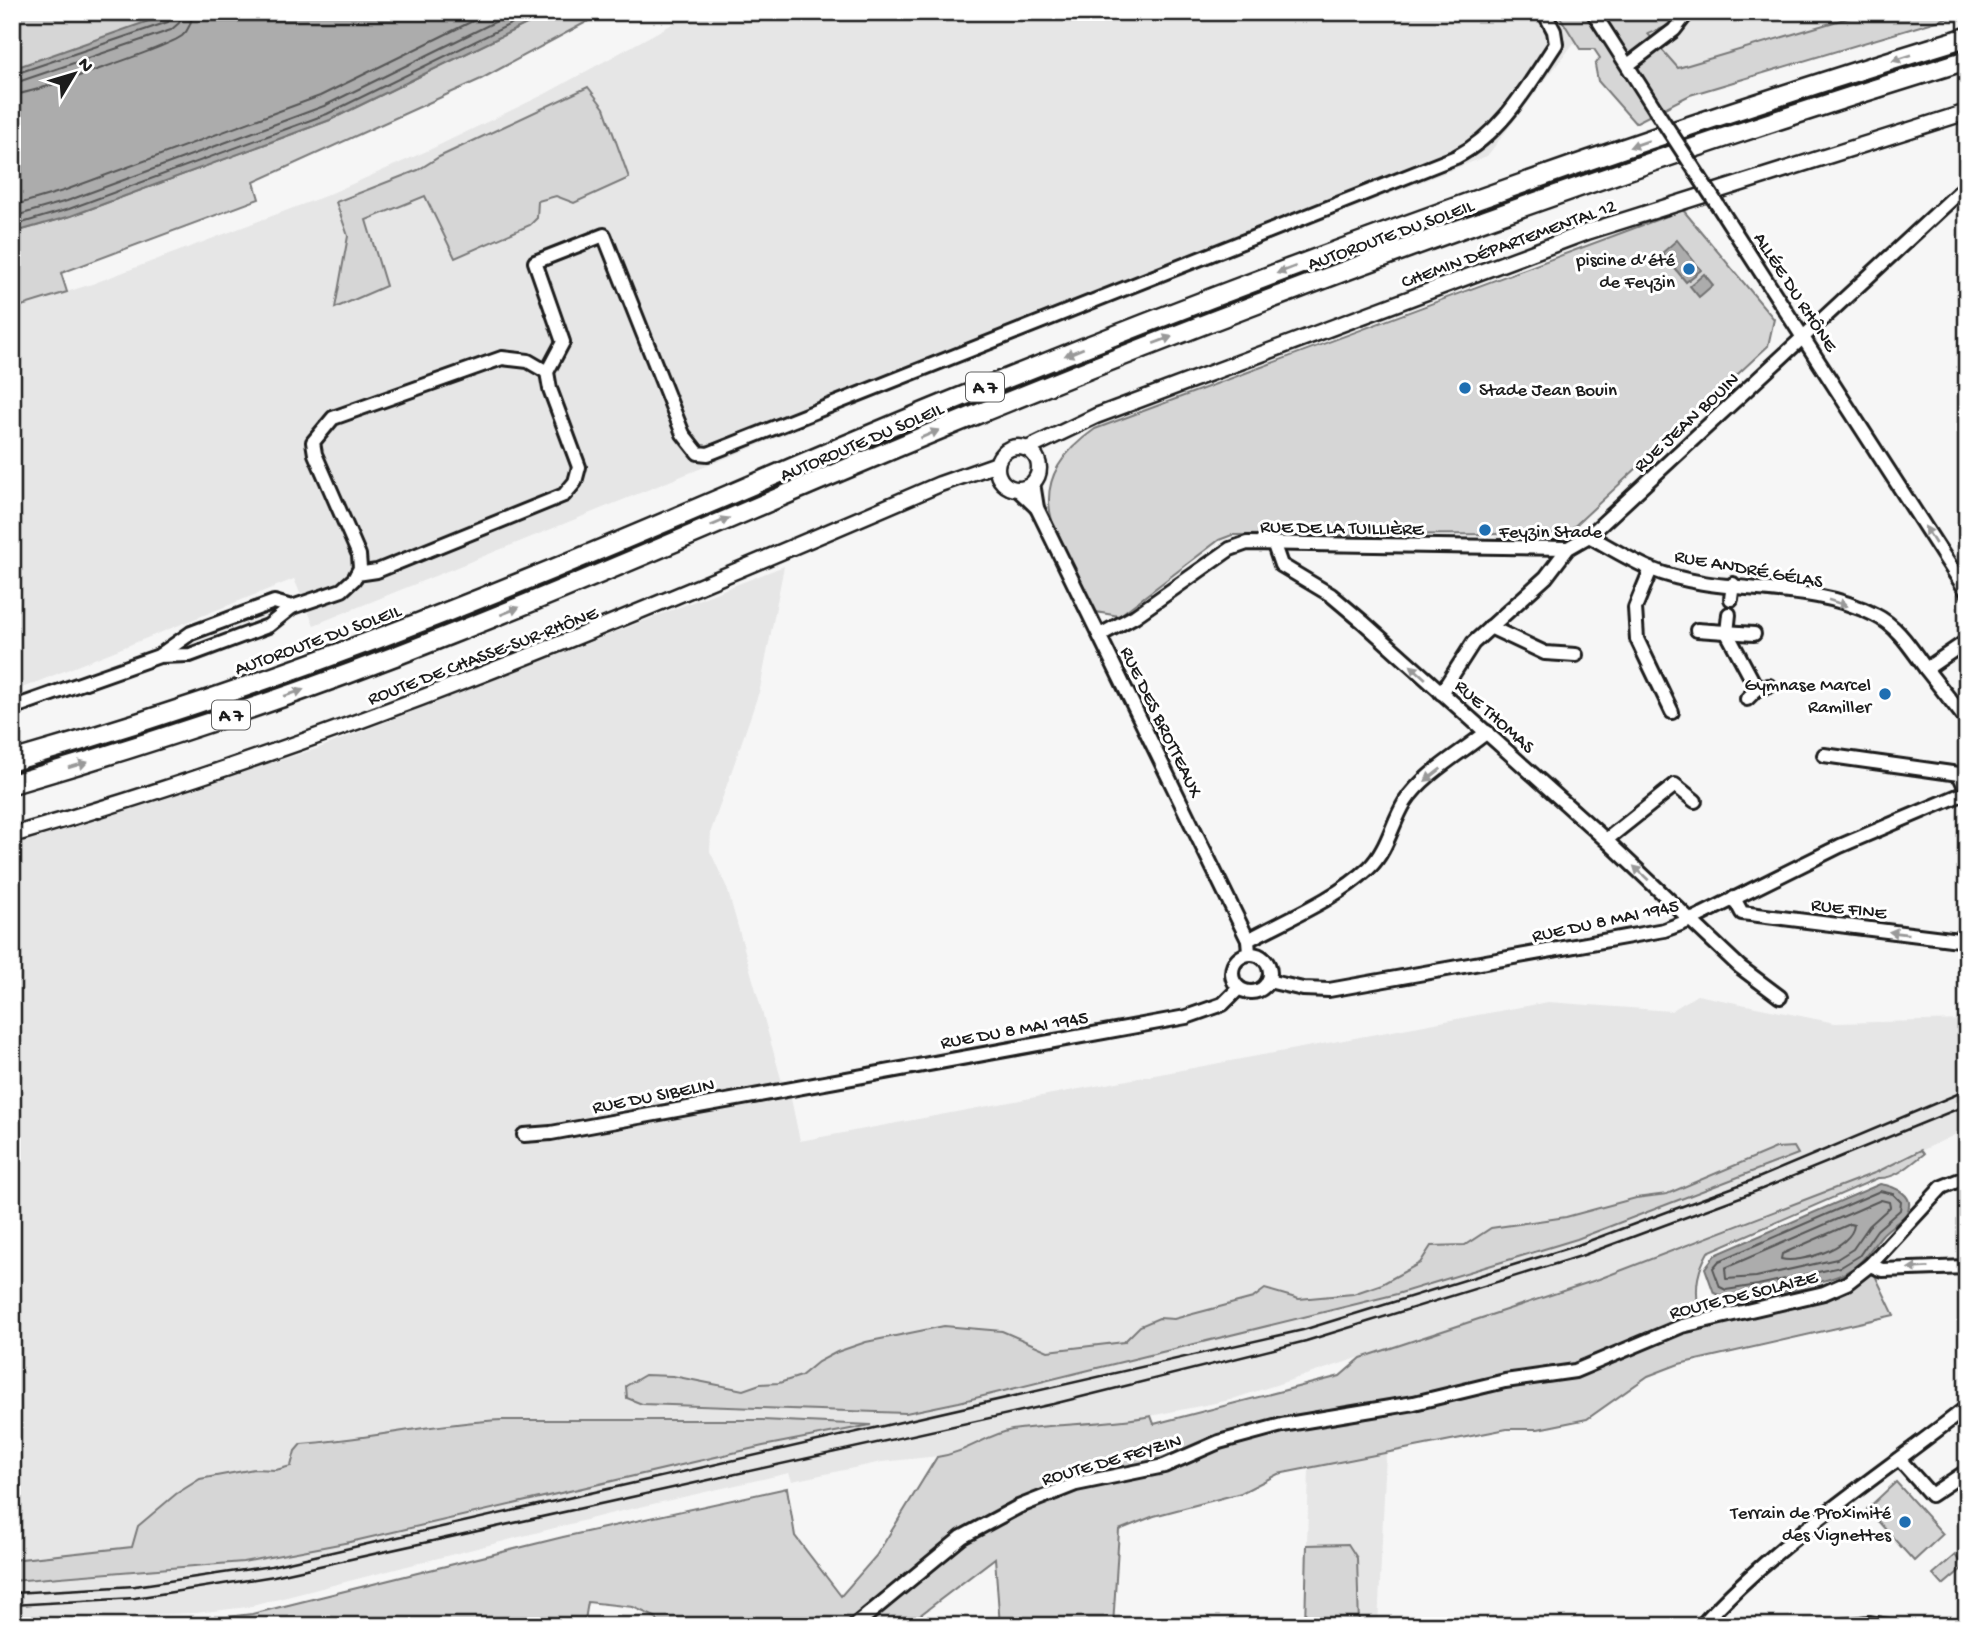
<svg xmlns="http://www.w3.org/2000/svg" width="1979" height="1638" font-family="'Gochi Hand',sans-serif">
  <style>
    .built { fill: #e6e6e6 }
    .green { fill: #d6d6d6; stroke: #797979; stroke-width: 2 }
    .water { fill: #acacac; stroke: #727272; stroke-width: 2 }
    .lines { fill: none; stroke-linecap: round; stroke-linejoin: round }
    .shore { stroke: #565656; stroke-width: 2 }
    .minor-casing { stroke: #1c1c1c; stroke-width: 18 }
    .major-casing { stroke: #1c1c1c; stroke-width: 19 }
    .highway-casing { stroke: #1c1c1c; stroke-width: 23 }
    .minor { stroke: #fff; stroke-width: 12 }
    .major { stroke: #fff; stroke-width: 14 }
    .highway { stroke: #fff; stroke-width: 18 }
    .rail { stroke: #1c1c1c; stroke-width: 2.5 }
    .minor-bridge-casing { stroke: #1c1c1c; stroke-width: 18; stroke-linecap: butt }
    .minor-bridge { stroke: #fff; stroke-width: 12 }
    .oneway { fill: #999 }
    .poi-dot { fill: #1f6fb2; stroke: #fff; stroke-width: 2.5 }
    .labels { text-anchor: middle; stroke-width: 6; stroke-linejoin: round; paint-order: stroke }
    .shield { fill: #fff; stroke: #606060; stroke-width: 2 }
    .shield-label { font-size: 18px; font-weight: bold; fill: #1c1c1c }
    .street-label { font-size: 19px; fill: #1c1c1c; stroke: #fff }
    .poi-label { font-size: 19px; fill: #1c1c1c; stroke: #fff; text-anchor: end }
  </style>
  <rect width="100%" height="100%" fill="#f6f6f6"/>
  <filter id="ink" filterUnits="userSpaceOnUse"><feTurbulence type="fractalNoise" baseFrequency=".0143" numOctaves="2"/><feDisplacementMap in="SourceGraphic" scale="14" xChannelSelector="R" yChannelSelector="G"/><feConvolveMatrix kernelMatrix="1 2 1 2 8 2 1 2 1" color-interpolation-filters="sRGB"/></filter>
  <g filter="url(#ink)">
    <!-- built -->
    <g class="built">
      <polygon points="694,12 1868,12 1678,68 1577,39 1487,156 1067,320 314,625 294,579 12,692 12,309 92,284 325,196 429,150 545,94"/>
      <polygon points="784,566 760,689 711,831 710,851 727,888 782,1082 790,1094 800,1141 1548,1002 1671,1011 1697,995 1835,1023 1967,1020 1967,1129 1877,1172 1599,1279 1230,1400 1125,1421 1009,1431 958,1454 882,1462 792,1481 789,1473 609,1514 248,1607 196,1613 12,1620 12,844 319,748"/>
      <polygon points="1386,1453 1378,1626 1359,1626 1357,1558 1348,1544 1307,1545 1309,1468"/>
    </g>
    <!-- green -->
    <g class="green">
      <polygon points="12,12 383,12 12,128"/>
      <polygon points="551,12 605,12 481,79 254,182 259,199 61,273 67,292 12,309 12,233 71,216 330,120"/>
      <polygon points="1557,12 1683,12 1668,26 1648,34 1678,68 1868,12 1967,12 1690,95 1635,123 1598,81 1595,65 1600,58 1594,49 1580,49"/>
      <polygon points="588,87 604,108 629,178 574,203 556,196 538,201 537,218 530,225 455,258 425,196 366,220 386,286 335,308 348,236 336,202 418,170 439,157"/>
      <path d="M1683,210l91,109 -6,27 -202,188 -334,1 -13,5 -100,76 -23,-4c-35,-71 -85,-124 -1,-183z"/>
      <polygon points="1794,1147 1798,1154 1577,1239 1397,1294 959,1402 906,1413 642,1404 627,1398 626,1386 645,1375 673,1376 743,1390 760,1384 779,1383 801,1376 818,1362 837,1352 866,1342 944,1326 1002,1331 1048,1351 1124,1342 1140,1326 1159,1318 1174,1319 1253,1298 1265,1289 1299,1299 1353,1294 1382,1284 1420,1263 1431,1246 1465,1245 1491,1228 1566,1217 1636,1198 1667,1194 1776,1148"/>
      <path d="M1921,1150l3,4c-14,11 -28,25 -46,24l-170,74c-10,18 -13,33 -10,53l116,-18 29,5 29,-23 22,46 -215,49 -31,12 -61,43 -49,10h-31l-229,45 -37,19 -87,23 -35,14 -6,96h-113l-5,-68 -84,64v4h-253l-1,-8 -24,-11 -45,-5 -4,24h-433l101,-12 311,-77 224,-49 8,48 46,60 35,-40 61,-99c29,-4 51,-23 75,-27 47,-7 93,-5 139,-14l3,8 186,-48 21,-18 238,-79 278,-107z"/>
      <path d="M502,1420h260l109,5 -108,21 -413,96 -107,20 -231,19v-21l120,-13 6,-21 38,-32 24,-15 54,-10 22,1 15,-4 4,-15 6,-7c68,-5 133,-21 201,-24z"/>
      <polygon points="1896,1482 1943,1534 1914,1561 1867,1509"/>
      <polygon points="1348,1544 1357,1558 1359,1626 1305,1626 1307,1545"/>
      <polygon points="1955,1555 1964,1567 1943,1585 1933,1574"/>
    </g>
    <!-- water -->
    <g class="water">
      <polygon points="174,12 551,12 330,120 71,216 12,233 12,69"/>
      <polygon points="1677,240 1701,270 1686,282 1662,253"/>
      <polygon points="1704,274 1713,285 1699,297 1690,286"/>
      <path d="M1880,1184c13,2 38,11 26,30 -6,8 -17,13 -24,21 -13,15 -18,28 -37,38 -29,14 -87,20 -120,25l-11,-5 -9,-25 10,-13z"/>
    </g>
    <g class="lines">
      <!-- shore -->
      <g class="shore">
        <polyline points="12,75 168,22 173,12"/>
        <polyline points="12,84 171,30 179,23 182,12"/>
        <path d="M12,95c19,-1 155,-48 170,-59 7,-6 10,-14 10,-24"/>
        <polyline points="12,206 63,191 320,96 491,12"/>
        <polyline points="12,217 67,201 324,106 515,12"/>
        <polyline points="12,226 69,209 327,114 535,12"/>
        <polygon points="1880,1191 1893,1194 1901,1202 1900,1210 1877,1230 1859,1256 1841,1267 1758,1285 1726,1290 1720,1287 1713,1268 1719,1261"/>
        <polygon points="1881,1200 1889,1202 1890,1207 1869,1226 1853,1249 1837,1259 1756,1277 1726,1279 1725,1268"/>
        <path d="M1850,1224l4,1c-2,23 -54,39 -73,34l1,-5z"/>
      </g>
      <defs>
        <g id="minor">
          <polyline points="1593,12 1655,109"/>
          <polyline points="1628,65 1674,30 1688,12"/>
          <polyline points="1715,201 1967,592"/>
          <polyline points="1033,483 1037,508 1248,940 1249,953"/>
          <polyline points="1018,490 1037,508"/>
          <path d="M1589,536c20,11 41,24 62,33 71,29 154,10 224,46 23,11 37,35 51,54"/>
          <polyline points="1274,545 1281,565 1331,595 1363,622 1606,840 1740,967 1780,997"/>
          <polyline points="1651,569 1635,608 1637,639 1672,712"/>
          <path d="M357,574l20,-3 187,-76 11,-13 4,-15 -29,-78 -3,-17 16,-30 -28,-80 69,-27 79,199 15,19 10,1 748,-297c46,-24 72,-71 100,-113l-2,-13 -10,-19"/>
          <polyline points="1731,599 1733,584"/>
          <polyline points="1729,614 1727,633 1757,689 1769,686"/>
          <polyline points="1490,627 1545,653 1576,655"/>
          <polyline points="1697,630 1754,634"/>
          <polyline points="1100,635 1135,616 1230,549 1247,543 1568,548"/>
          <polyline points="1967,641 1926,669 1967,721"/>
          <polyline points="160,655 191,633 274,602 292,607"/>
          <polyline points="1441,693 1473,643 1546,577 1568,548 1589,536 1967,185"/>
          <polyline points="1747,699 1757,689"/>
          <polyline points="12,708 159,656 190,655 268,626 292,607 342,590 354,579 360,568 359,555 315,454 313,442 333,418 502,358 528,361 547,372"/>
          <polyline points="1824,755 1959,774 1967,791"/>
          <polyline points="1606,840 1675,785 1695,801"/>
          <polyline points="1734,898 1742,913 1967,941"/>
          <path d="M1248,940c39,-21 88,-41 121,-72 18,-17 23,-45 36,-66 18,-28 56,-49 82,-70"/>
          <circle cx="1251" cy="973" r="19"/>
          <polyline points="1268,981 1303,989 1329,990 1664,930 1691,920 1840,846 1967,792"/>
          <polyline points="524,1135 551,1133 1186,1017 1223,1004 1239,988"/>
          <polyline points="1870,1265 1882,1270 1967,1267"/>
          <polyline points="1899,1459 1931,1495 1967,1471"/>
          <polyline points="854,1626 962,1537 1018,1507 1076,1484 1164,1466 1219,1442 1282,1425 1414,1403 1505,1381 1575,1371 1682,1326 1824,1293 1847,1283 1870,1265 1942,1187 1967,1177"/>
          <path d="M1701,1626c76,-85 176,-148 266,-219"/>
          <polyline points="1842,1626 1869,1623 1888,1626"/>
        </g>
        <g id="major">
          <circle cx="1018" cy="468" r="21"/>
          <polyline points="1027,449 1096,416 1587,232 1967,112"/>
          <path d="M12,835c320,-91 624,-220 928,-351l57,-20"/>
        </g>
        <g id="highway">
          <path d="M12,761c175,-50 346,-112 514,-181 139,-56 276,-118 415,-175 336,-137 678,-262 1026,-368"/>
          <path d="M12,784c148,-43 294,-92 437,-149 169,-66 334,-141 502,-210 333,-137 672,-259 1016,-365"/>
        </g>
      </defs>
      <!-- minor casing -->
      <use href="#minor" class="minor-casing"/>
      <!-- major casing -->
      <use href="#major" class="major-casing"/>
      <!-- highway casing -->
      <use href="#highway" class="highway-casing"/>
      <!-- minor -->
      <use href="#minor" class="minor"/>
      <!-- major -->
      <use href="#major" class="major"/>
      <!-- highway -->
      <use href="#highway" class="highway"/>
      <!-- rail -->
      <g class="rail">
        <polyline points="12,1593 135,1586 271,1566 1303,1330 1578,1245 1758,1178 1967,1090"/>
        <polyline points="12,1605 135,1598 274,1576 1053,1404 1306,1341 1581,1256 1762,1189 1967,1105"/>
      </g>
      <defs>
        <polyline id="minor-bridge" points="1655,109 1715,201"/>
      </defs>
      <!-- minor-bridge casing -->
      <use href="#minor-bridge" class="minor-bridge-casing"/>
      <!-- minor-bridge -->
      <use href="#minor-bridge" class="minor-bridge"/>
    </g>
    <!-- one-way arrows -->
    <defs><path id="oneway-solid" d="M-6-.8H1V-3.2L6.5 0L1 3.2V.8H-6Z" transform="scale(1.75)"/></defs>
    <g class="oneway">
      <use href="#oneway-solid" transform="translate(1902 58) rotate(162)"/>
      <use href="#oneway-solid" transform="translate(1639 144) rotate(161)"/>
      <use href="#oneway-solid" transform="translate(1286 270) rotate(159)"/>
      <use href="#oneway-solid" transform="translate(1163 340) rotate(-21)"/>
      <use href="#oneway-solid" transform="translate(1074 352) rotate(158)"/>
      <use href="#oneway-solid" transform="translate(930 434) rotate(-23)"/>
      <use href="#oneway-solid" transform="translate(720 522) rotate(-23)"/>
      <use href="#oneway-solid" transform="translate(1930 535) rotate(-122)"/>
      <use href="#oneway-solid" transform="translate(1838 603) rotate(18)"/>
      <use href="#oneway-solid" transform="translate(510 611) rotate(-22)"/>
      <use href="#oneway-solid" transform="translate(1418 672) rotate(-138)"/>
      <use href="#oneway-solid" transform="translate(294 693) rotate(-19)"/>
      <use href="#oneway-solid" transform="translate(78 765) rotate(-16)"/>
      <use href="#oneway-solid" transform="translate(1433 775) rotate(142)"/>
      <use href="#oneway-solid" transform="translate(1641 873) rotate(-137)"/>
      <use href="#oneway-solid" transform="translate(1899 933) rotate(-173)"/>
      <use href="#oneway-solid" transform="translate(1918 1268) rotate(177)"/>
    </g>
  </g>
  <!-- markers -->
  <g class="poi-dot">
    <circle cx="1689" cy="269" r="7"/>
    <circle cx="1465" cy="388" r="7"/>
    <circle cx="1485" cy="530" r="7"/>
    <circle cx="1885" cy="694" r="7"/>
    <circle cx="1905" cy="1522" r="7"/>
  </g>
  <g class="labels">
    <!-- shield labels -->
    <g class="shield">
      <rect x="966" y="372.5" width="38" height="29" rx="5"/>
      <rect x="212" y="700.5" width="38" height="29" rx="5"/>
    </g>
    <g class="shield-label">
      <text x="985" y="393">A 7</text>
      <text x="231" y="721">A 7</text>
    </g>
    <!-- street labels -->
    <g class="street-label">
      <text transform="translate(1390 233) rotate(-20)" y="7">AUTOROUTE DU SOLEIL</text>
      <text transform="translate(1508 242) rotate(-20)" y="7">CHEMIN DÉPARTEMENTAL 12</text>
      <text transform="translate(1797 291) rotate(57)" y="7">ALLÉE DU RHÔNE</text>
      <text transform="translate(1685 421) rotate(-43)" y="7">RUE JEAN BOUIN</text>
      <text transform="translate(861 440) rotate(-23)" y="7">AUTOROUTE DU SOLEIL</text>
      <text transform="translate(1342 526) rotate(1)" y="7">RUE DE LA TUILLIÈRE</text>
      <text transform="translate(1749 567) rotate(10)" y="7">RUE ANDRÉ GÉLAS</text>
      <text transform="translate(317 638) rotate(-20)" y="7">AUTOROUTE DU SOLEIL</text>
      <text transform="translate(482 654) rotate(-21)" y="7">ROUTE DE CHASSE-SUR-RHÔNE</text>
      <text transform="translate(1496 715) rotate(42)" y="7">RUE THOMAS</text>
      <text transform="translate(1163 721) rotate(64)" y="7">RUE DES BROTTEAUX</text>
      <text transform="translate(1849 907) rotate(7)" y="7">RUE FINE</text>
      <text transform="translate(1605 919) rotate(-12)" y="7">RUE DU 8 MAI 1945</text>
      <text transform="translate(1014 1028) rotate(-10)" y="7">RUE DU 8 MAI 1945</text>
      <text transform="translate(653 1094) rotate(-11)" y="7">RUE DU SIBELIN</text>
      <text transform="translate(1743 1293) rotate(-14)" y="7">ROUTE DE SOLAIZE</text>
      <text transform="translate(1111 1458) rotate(-16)" y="7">ROUTE DE FEYZIN</text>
    </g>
    <!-- poi labels -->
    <g class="poi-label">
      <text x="1675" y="265">piscine d’été<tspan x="1675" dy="22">de Feyzin</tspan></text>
      <text x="1479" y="395" text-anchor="start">Stade Jean Bouin</text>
      <text x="1499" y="537" text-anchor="start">Feyzin Stade</text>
      <text x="1871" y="690">Gymnase Marcel<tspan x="1871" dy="22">Ramiller</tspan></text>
      <text x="1891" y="1518">Terrain de Proximité<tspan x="1891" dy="22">des Vignettes</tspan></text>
    </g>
  </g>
  <!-- margin -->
  <rect width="1979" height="1638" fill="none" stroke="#fff" stroke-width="42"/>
  <rect x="21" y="21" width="1937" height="1596" fill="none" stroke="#1c1c1c" stroke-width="2.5" filter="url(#ink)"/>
  <!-- north arrow -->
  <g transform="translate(74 74) rotate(52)" stroke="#ffffff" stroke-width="5" paint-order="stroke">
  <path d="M0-5L12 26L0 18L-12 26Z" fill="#1c1c1c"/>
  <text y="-10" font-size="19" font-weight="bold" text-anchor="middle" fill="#1c1c1c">N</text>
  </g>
</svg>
